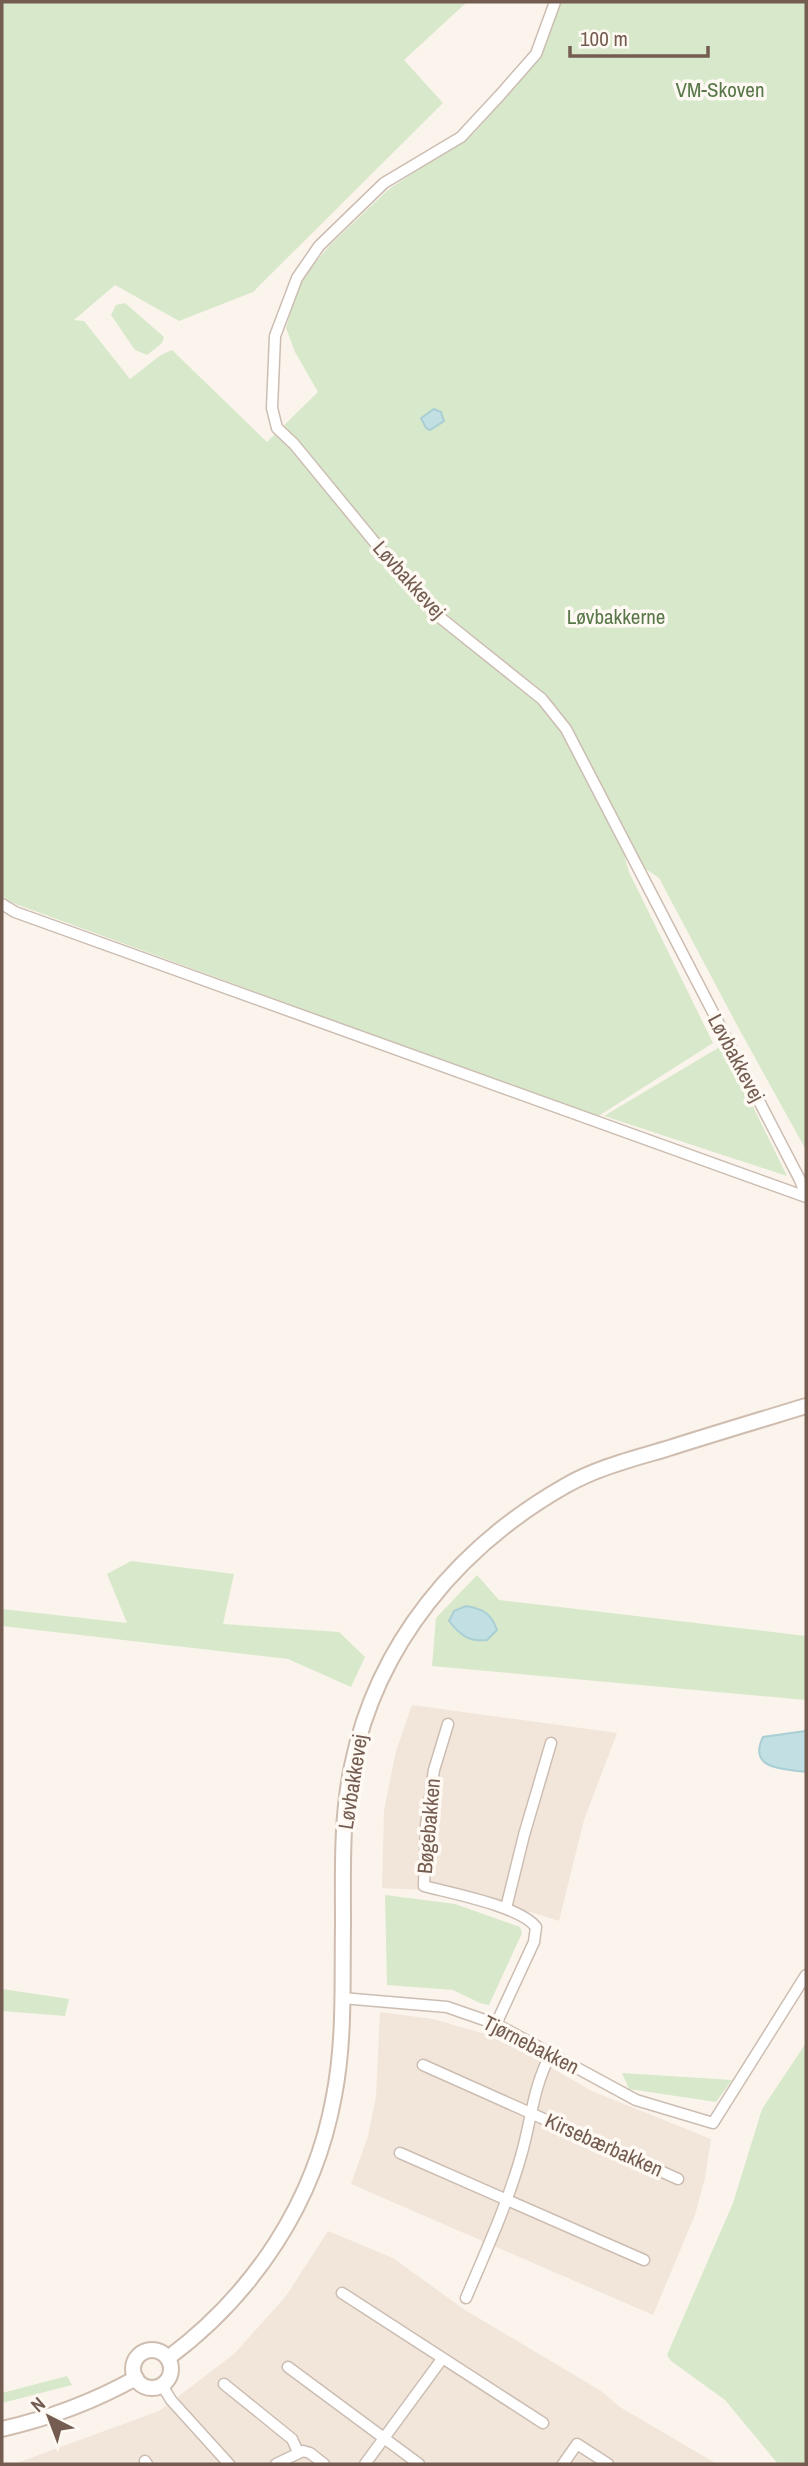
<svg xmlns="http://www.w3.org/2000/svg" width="808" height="2466" font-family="'Archivo Narrow',sans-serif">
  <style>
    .residential { fill: #f2e6db }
    .green { fill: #d8e8cb }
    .water { fill: #c2e0e3; stroke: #a9cfd4; stroke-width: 2 }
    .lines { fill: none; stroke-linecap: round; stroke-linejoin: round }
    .street-casing { stroke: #ccbdb2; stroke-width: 13 }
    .secondary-casing { stroke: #cfbdb0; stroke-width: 18 }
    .street { stroke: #fff; stroke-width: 10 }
    .secondary { stroke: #fff; stroke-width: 14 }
    .labels { text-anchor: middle; stroke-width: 7; stroke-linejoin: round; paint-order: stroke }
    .park-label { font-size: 21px; fill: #59784a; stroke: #fef9f2 }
    .street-label { font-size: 21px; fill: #745c51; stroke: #fef9f2 }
  </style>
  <rect width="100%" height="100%" fill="#fbf4ec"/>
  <!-- residential -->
  <g class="residential">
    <polygon points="412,1705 617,1733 584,1820 559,1921 467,1892 382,1888 384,1810 396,1751"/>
    <polygon points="380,2012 433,2019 485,2034 522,2051 592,2091 711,2139 705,2178 695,2215 653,2315 351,2184 368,2136 376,2096"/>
    <polygon points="328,2231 393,2258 465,2310 601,2391 620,2407 717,2464 14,2464 159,2411 234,2354 286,2296"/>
  </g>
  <!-- green -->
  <g class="green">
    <polygon points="2,2 467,2 404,60 443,103 253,292 179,321 115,285 74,320 84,321 130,379 161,355 172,350 267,442 318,392 295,352 286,328 300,281 330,245 389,189 475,132 532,66 542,48 558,2 806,2 806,1150 738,1027 659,878 624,854 629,872 713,1043 597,1117 13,903 2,896"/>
    <polygon points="125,303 164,337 162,343 147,355 135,350 111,315 116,305"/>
    <polygon points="723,1045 787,1176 604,1116"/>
    <polygon points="131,1561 234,1574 223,1624 339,1632 365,1657 351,1687 288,1659 2,1626 2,1609 127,1623 107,1574"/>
    <polygon points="477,1575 499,1600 806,1636 806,1700 432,1666 436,1618"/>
    <polygon points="385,1895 455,1904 520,1927 522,1933 489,2005 480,2003 453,1990 387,1985"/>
    <polygon points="2,1989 69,1999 65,2016 2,2011"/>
    <polygon points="806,2043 806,2464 778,2464 725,2400 671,2361 667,2355 733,2203 762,2109"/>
    <polygon points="622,2073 732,2080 716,2102 629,2089"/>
    <polygon points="67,2376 72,2385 2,2403 2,2393"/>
  </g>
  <!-- water -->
  <g class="water">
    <polygon points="434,409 441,412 444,421 430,430 426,428 421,418"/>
    <path d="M466,1606c17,3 25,7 31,24l-10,10c-18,2 -27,-5 -38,-19l5,-10z"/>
    <path d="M806,1731v41c-21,-3 -59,-2 -43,-35z"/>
  </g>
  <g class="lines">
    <defs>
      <g id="street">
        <polyline points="555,2 536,54 500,95 461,137 384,183 319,246 297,278 275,336 272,408 277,428 294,444 422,600 442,619 542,699 566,729 800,1180 806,1196"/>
        <polyline points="2,904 15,912 806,1197"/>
        <path d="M448,1724l-14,46 -8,55 -2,61c26,7 96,20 112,41l-2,15 -38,82"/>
        <polyline points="506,1908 524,1835 551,1743"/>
        <polyline points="342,1998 447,2007 496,2024 636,2100 713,2123 806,1975"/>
        <polyline points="423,2065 678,2179"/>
        <polyline points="400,2153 644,2260"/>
        <polyline points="342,2293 543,2423"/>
        <path d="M466,2298c20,-47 41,-93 55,-142 11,-38 11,-66 30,-103"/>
        <polyline points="288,2367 419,2464"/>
        <polyline points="224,2384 292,2439 298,2452"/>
        <polyline points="162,2385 171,2400 229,2464"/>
        <polyline points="145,2461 147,2464"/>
        <polyline points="276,2464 303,2451 310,2453 324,2464"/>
        <polyline points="365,2464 442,2359"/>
        <polyline points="563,2464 577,2444 608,2464"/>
      </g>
      <g id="secondary">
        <circle cx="152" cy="2369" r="19"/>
        <path d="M168,2358c86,-64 147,-156 166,-262 11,-56 8,-115 9,-172 0,-52 -2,-106 9,-158 25,-122 106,-219 213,-280 31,-18 67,-27 101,-37 47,-15 94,-29 140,-43"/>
        <path d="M2,2429c48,-11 91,-27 134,-51"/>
      </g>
    </defs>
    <!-- street casing -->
    <use href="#street" class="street-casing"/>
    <!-- secondary casing -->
    <use href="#secondary" class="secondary-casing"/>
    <!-- street -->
    <use href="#street" class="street"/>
    <!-- secondary -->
    <use href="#secondary" class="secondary"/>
  </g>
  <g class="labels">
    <!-- park labels -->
    <g class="park-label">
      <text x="720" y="97">VM-Skoven</text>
      <text x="616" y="624">Løvbakkerne</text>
    </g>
    <!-- street labels -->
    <g class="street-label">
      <text transform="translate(409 580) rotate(48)" y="7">Løvbakkevej</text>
      <text transform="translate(736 1058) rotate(62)" y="7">Løvbakkevej</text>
      <text transform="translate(353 1782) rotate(-81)" y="7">Løvbakkevej</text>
      <text transform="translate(429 1826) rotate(-85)" y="7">Bøgebakken</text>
      <text transform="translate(531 2045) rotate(27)" y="7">Tjørnebakken</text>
      <text transform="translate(604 2145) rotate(24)" y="7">Kirsebærbakken</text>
    </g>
  </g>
  <!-- border -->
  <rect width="808" height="2466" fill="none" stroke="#745c51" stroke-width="7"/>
  <!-- north arrow -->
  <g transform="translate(49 2417) rotate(318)" stroke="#fef9f2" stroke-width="5" paint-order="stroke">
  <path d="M0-5L12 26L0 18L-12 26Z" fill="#745c51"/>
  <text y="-10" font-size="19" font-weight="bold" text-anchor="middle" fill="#745c51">N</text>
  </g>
  <!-- scale -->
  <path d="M570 46v10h138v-10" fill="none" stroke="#745c51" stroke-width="3.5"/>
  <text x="580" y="46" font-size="21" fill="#745c51" stroke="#fef9f2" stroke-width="5" paint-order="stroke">100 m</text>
</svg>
